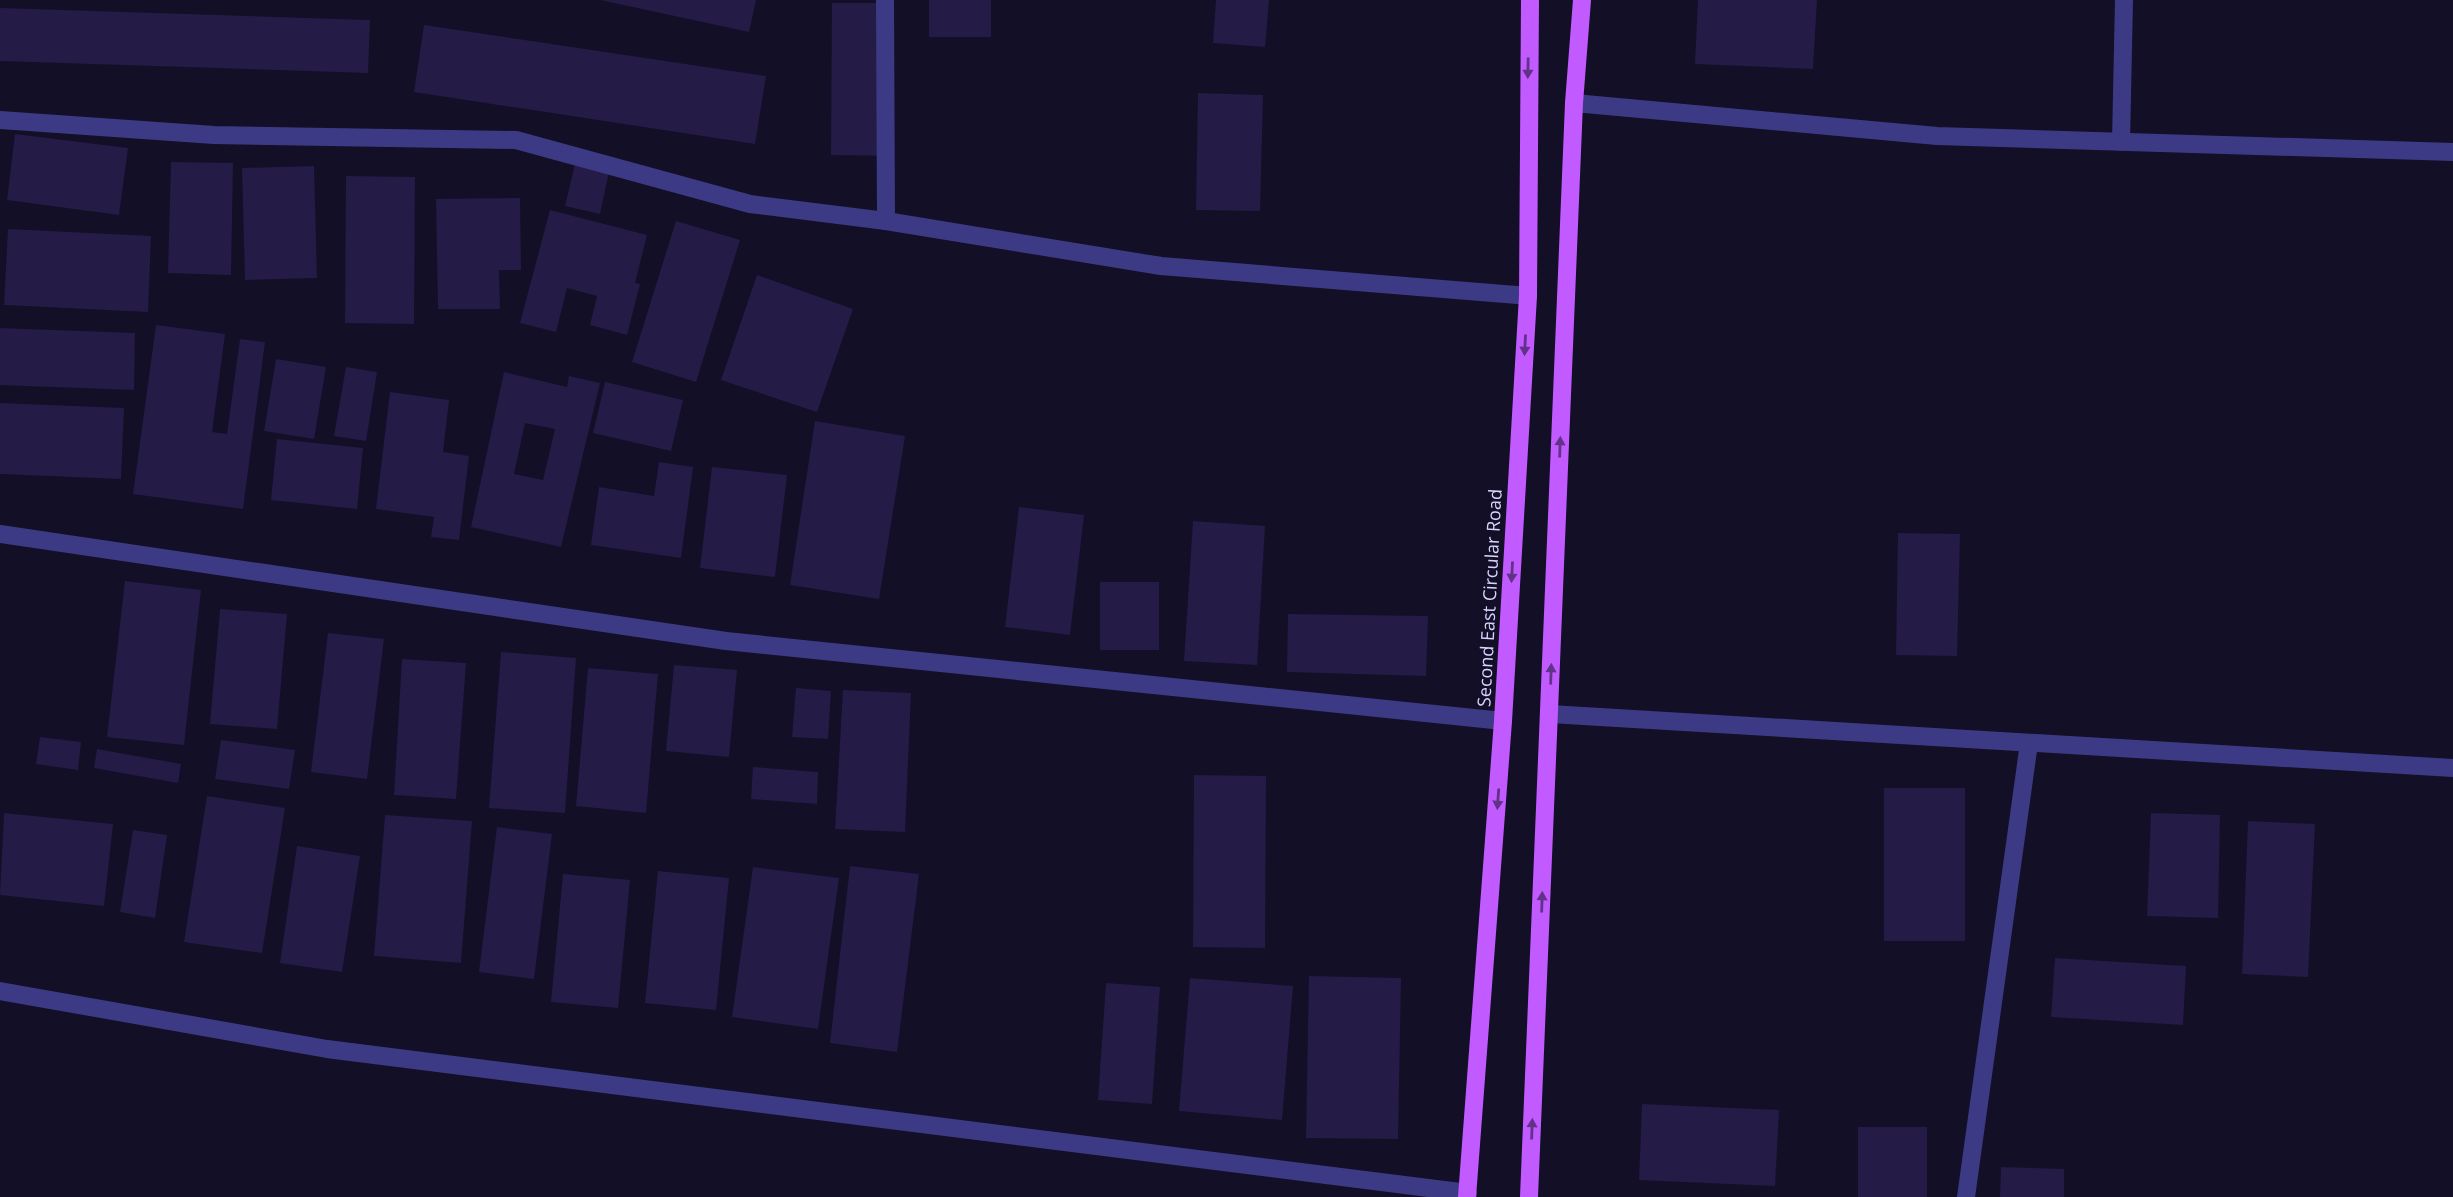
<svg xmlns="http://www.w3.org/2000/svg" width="2453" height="1197" font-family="'Open Sans',sans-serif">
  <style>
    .building { fill: #241b47; fill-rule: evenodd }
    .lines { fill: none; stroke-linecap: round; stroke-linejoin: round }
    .minor { stroke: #3d3a85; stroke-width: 18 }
    .major { stroke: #c25bff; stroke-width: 18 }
    .oneway { fill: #623188 }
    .labels { text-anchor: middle; stroke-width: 5; stroke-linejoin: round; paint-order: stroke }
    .street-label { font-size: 18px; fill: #d9d4ff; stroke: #130f26 }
  </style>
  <rect width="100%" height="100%" fill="#130f26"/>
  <!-- building -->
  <g class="building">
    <polygon points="600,0 756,0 749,32"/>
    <rect x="929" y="0" width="62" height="37"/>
    <polygon points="1216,0 1269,0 1265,47 1213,43"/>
    <polygon points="1698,0 1817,0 1813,69 1695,64"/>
    <polygon points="832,3 894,3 893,156 831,155"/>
    <polygon points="0,8 370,20 368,73 0,61"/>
    <polygon points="424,25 766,76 755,144 414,92"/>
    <polygon points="1198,93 1263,95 1260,211 1196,210"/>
    <polygon points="15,134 128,148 119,215 7,200"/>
    <polygon points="171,162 233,163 231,275 168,273"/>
    <polygon points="575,164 609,172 600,214 565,206"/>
    <polygon points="314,166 317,278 245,280 242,168"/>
    <polygon points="346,176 415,177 414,324 345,323"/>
    <polygon points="520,198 521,270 499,270 500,309 438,309 436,199"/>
    <polygon points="550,210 647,235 635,283 640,284 627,335 590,325 597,296 567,288 556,332 520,323"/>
    <polygon points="676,221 740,240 696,382 632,362"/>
    <polygon points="8,229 151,236 148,312 4,305"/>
    <polygon points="757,275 853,309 817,412 721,380"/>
    <polygon points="156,325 225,334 212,432 227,434 240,339 265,342 243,509 133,494"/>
    <polygon points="0,328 135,333 134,390 0,385"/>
    <polygon points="276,359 326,367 314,439 264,431"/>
    <polygon points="346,367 377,372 366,441 334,436"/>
    <path d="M504,372l63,15 2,-11 31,7 -39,164 -90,-20zM525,423l30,6 -12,51 -29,-6z"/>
    <polygon points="605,382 683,400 671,451 593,433"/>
    <polygon points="390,392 449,400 443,452 469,456 459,540 431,537 434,517 376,509"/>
    <polygon points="0,403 124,408 121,479 0,474"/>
    <polygon points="815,421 905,436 879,599 790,585"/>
    <polygon points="277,439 363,448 357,509 271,500"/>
    <polygon points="659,462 693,467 681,558 591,545 599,487 654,496"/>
    <polygon points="712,467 787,475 775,577 700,568"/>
    <polygon points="1019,507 1084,515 1070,635 1005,627"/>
    <polygon points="1193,521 1265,526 1257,665 1184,661"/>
    <polygon points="1898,533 1960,534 1957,656 1896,655"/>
    <polygon points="125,581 201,590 184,745 107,737"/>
    <rect x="1100" y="582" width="59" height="68"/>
    <polygon points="220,609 287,614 277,729 210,724"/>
    <polygon points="1288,614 1428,616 1426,676 1287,672"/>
    <polygon points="328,633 384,639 367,779 311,772"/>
    <polygon points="501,652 576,658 565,813 489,808"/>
    <polygon points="402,659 466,663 456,799 394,795"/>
    <polygon points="674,665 737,670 729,757 666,751"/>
    <polygon points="588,668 658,674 646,813 576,806"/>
    <polygon points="796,688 831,691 828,739 792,737"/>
    <polygon points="843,690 911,693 905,832 835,829"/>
    <polygon points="40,737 81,742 78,770 36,764"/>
    <polygon points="221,740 295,750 289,789 215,779"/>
    <polygon points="97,749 181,764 178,783 94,768"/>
    <polygon points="753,767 818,772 817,804 751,799"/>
    <polygon points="1194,775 1266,776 1265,948 1193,947"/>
    <rect x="1884" y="788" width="81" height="153"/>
    <polygon points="207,796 285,808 262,953 184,942"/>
    <polygon points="4,813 113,824 104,906 0,895"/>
    <polygon points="2151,813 2220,815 2218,918 2147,916"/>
    <polygon points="385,815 472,821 461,963 374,956"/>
    <polygon points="2248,821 2315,824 2308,977 2242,974"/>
    <polygon points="497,827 552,834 534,979 479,972"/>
    <polygon points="133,830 167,835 155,918 120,912"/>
    <polygon points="297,846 360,856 342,972 280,963"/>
    <polygon points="850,866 919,874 897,1052 830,1043"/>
    <polygon points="753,867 839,878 818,1029 732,1017"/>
    <polygon points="658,871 729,878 716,1010 645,1003"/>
    <polygon points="563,874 630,880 618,1008 551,1002"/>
    <polygon points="2055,958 2186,966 2183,1025 2051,1017"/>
    <polygon points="1309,976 1401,978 1398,1139 1306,1138"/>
    <polygon points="1190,978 1293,986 1282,1120 1179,1111"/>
    <polygon points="1106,983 1160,987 1152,1104 1098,1100"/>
    <polygon points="1642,1104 1779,1110 1775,1186 1639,1180"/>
    <rect x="1858" y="1127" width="69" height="70"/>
    <polygon points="2001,1167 2064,1169 2064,1197 2000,1197"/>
  </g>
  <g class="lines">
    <!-- minor -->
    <g class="minor">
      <polyline points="885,0 886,221"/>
      <polyline points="1574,103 1937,136 2453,152"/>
      <polyline points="0,120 214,135 516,140 750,204 886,221 1161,266 1528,296"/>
      <polyline points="2121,142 2124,0"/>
      <polyline points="0,534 726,641 1503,721"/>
      <polyline points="1550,714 2453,768"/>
      <polyline points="0,991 327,1049 1468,1193"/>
      <polyline points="1966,1197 2029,743"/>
    </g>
    <!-- major -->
    <g class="major">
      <polyline points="1467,1197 1503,721 1528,296 1530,0"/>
      <polyline points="1529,1197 1574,103 1582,0"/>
    </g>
  </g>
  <!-- one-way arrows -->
  <defs><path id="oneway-solid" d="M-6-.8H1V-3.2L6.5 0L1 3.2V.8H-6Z" transform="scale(1.75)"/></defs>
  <g class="oneway">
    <use href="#oneway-solid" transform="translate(1528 68) rotate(91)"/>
    <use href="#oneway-solid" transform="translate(1525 345) rotate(93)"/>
    <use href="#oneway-solid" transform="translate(1560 447) rotate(-88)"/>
    <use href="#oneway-solid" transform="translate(1512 572) rotate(93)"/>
    <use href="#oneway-solid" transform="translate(1551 674) rotate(-88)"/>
    <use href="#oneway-solid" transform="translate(1498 799) rotate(94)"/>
    <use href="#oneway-solid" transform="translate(1542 902) rotate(-88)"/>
    <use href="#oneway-solid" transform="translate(1532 1129) rotate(-88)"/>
  </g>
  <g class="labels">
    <!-- street labels -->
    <g class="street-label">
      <text transform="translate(1490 598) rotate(-87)" y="6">Second East Circular Road</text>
    </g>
  </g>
</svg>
